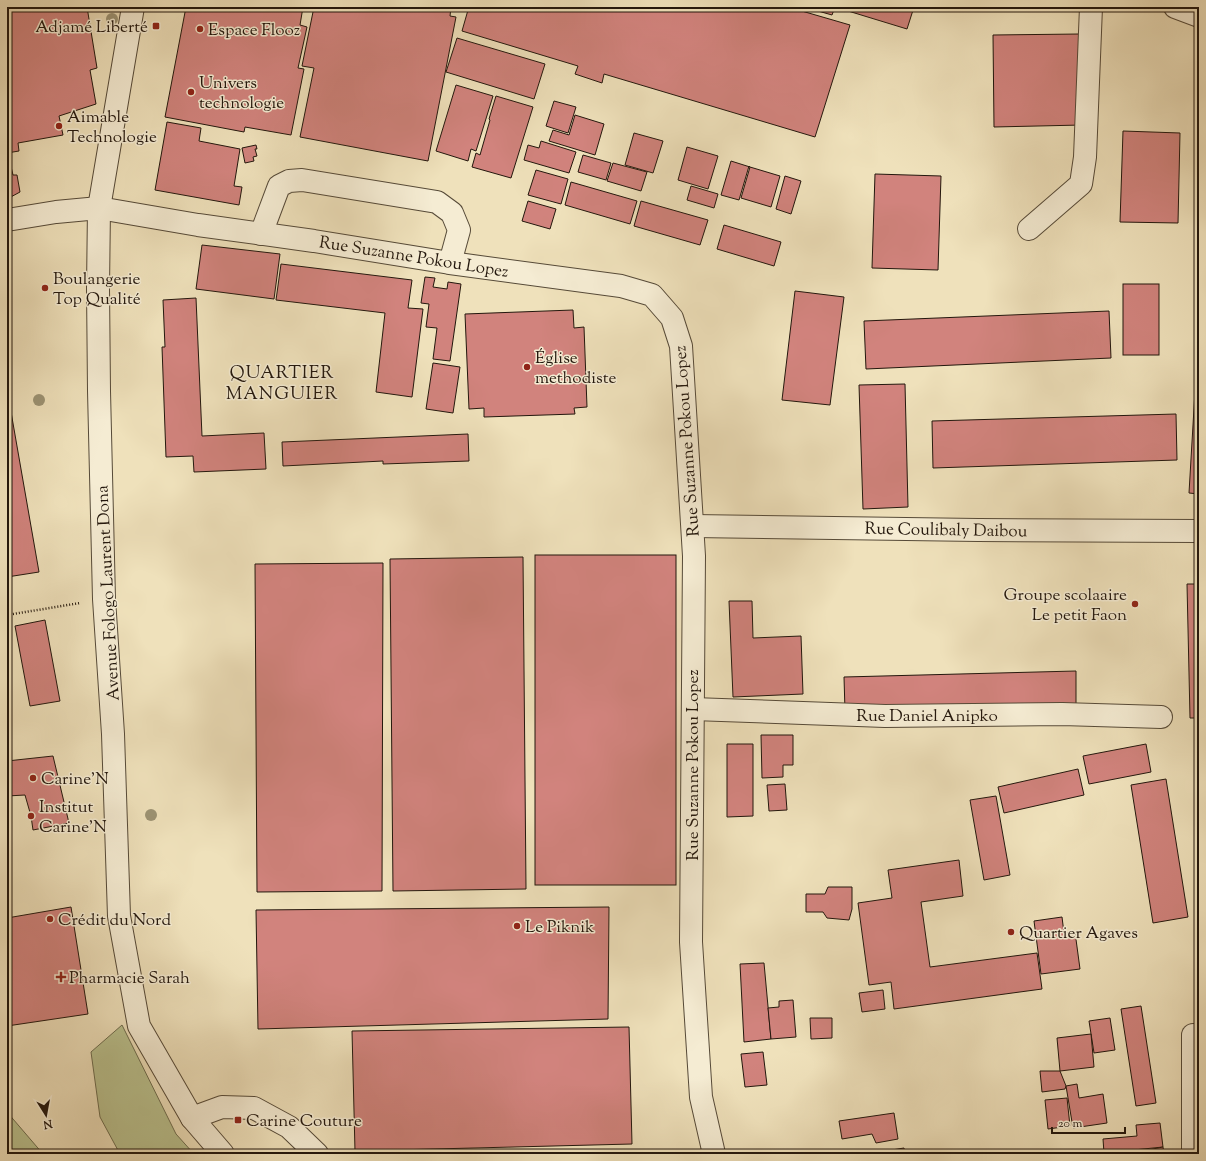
<svg xmlns="http://www.w3.org/2000/svg" width="1206" height="1161" font-family="'Sorts Mill Goudy',serif">
  <style>
    .green { fill: #bac28f; stroke: #6e6c4e }
    .building { fill: #d1837d; stroke: #23170d }
    .lines { fill: none; stroke-linecap: round; stroke-linejoin: round }
    .minor-casing { stroke: #564a38; stroke-width: 24 }
    .path { stroke: #23170d; stroke-width: 2.5; stroke-dasharray: 1 2; stroke-linecap: butt }
    .minor { stroke: #f5ecd3; stroke-width: 22 }
    .tree { fill: #9c9374 }
    .poi-dot { fill: #8f2418; stroke: #f5ecd3; stroke-width: 1.5 }
    .labels { text-anchor: middle; stroke-width: 3; stroke-linejoin: round; paint-order: stroke }
    .poi-label { font-size: 17px; fill: #23170d; stroke: #f5ecd3; text-anchor: start }
    .street-label { font-size: 17px; fill: #23170d; stroke: #f5ecd3 }
    .neighbourhood-label { font-size: 18px; letter-spacing: 1px; fill: #23170d; stroke: #f5ecd3 }
  </style>
  <rect width="100%" height="100%" fill="#efe1bb"/>
  <filter id="stains"><feTurbulence type="fractalNoise" baseFrequency=".005" numOctaves="4"/><feColorMatrix values="0 0 0 0 .2 0 0 0 0 .09 0 0 0 0 .02 0 0 0 .5 -.17"/></filter>
  <radialGradient id="worn" r=".72"><stop offset=".6" stop-color="#630" stop-opacity="0"/><stop offset="1" stop-color="#630" stop-opacity=".3"/></radialGradient>
  <!-- green -->
  <g class="green">
    <polygon points="122,1025 176,1134 194,1154 120,1154 100,1117 91,1052"/>
    <polygon points="7,1112 43,1154 7,1154"/>
  </g>
  <!-- building -->
  <g class="building">
    <polygon points="7,7 87,7 97,68 90,70 96,104 59,116 63,135 18,143 19,151 7,153"/>
    <polygon points="186,7 303,7 300,25 307,27 298,68 304,69 291,135 245,127 244,132 165,117"/>
    <polygon points="314,7 451,7 450,16 456,17 428,161 300,137 314,68 302,66"/>
    <polygon points="458,7 788,7 850,25 815,137 604,74 602,83 575,74 578,66 462,31 468,10"/>
    <polygon points="804,7 835,7 832,15"/>
    <polygon points="835,7 914,7 907,29"/>
    <polygon points="1080,34 1082,125 994,127 993,35"/>
    <polygon points="457,38 545,64 534,99 446,72"/>
    <polygon points="456,85 493,96 476,151 471,149 468,161 436,151"/>
    <polygon points="496,96 533,107 511,178 472,167 476,153 480,155 490,120 489,119"/>
    <polygon points="554,101 576,107 568,133 546,126"/>
    <polygon points="575,115 604,124 595,155 549,141 553,130 569,135"/>
    <polygon points="167,122 201,128 199,141 240,149 234,186 242,187 239,205 155,190"/>
    <polygon points="1123,131 1180,133 1178,223 1120,222"/>
    <polygon points="634,133 663,141 653,173 625,165"/>
    <polygon points="541,141 576,152 569,173 524,160 528,145 539,148"/>
    <polygon points="256,145 257,149 255,149 257,156 253,157 254,161 245,163 242,148"/>
    <polygon points="687,147 718,156 708,189 678,180"/>
    <polygon points="7,154 8,154 13,175 17,175 20,192 7,199"/>
    <polygon points="583,155 611,163 606,180 578,172"/>
    <polygon points="731,161 750,167 749,166 739,200 721,195"/>
    <polygon points="613,163 647,172 641,191 607,181"/>
    <polygon points="750,167 780,176 771,207 741,198"/>
    <polygon points="536,170 568,179 561,204 528,195"/>
    <polygon points="875,174 941,176 938,270 872,268"/>
    <polygon points="785,176 801,181 791,214 776,209"/>
    <polygon points="571,182 637,201 630,224 565,205"/>
    <polygon points="691,186 718,194 714,208 687,200"/>
    <polygon points="528,201 556,209 550,229 522,221"/>
    <polygon points="641,201 708,220 700,245 634,226"/>
    <polygon points="724,225 781,242 774,266 717,249"/>
    <polygon points="202,245 280,254 274,299 196,289"/>
    <polygon points="281,264 412,280 408,308 423,309 412,397 376,392 385,313 276,300"/>
    <polygon points="425,277 435,278 433,287 447,289 448,282 461,284 450,361 433,359 437,328 426,327 429,304 421,303"/>
    <rect x="1123" y="284" width="36" height="71"/>
    <polygon points="795,291 844,297 830,405 782,400"/>
    <polygon points="196,298 202,436 264,433 266,469 194,472 193,456 166,457 162,347 165,347 163,300"/>
    <polygon points="573,310 574,328 584,327 587,407 574,408 575,414 484,417 484,408 469,409 465,314"/>
    <polygon points="1109,311 1111,358 866,369 864,321"/>
    <polygon points="1199,323 1199,494 1189,493"/>
    <polygon points="433,363 460,367 453,413 426,409"/>
    <polygon points="905,384 908,507 863,509 859,385"/>
    <polygon points="7,389 39,572 7,577"/>
    <polygon points="1176,414 1177,460 933,468 932,421"/>
    <polygon points="468,434 469,461 383,464 383,461 283,466 282,442"/>
    <rect x="535" y="555" width="141" height="330"/>
    <polygon points="523,557 526,889 393,891 390,559"/>
    <polygon points="383,563 382,891 257,892 255,564"/>
    <polygon points="1187,584 1199,584 1199,718 1190,718"/>
    <polygon points="729,601 752,601 753,638 801,636 803,694 733,697"/>
    <polygon points="45,620 60,701 30,706 15,626"/>
    <polygon points="1076,671 1076,706 845,711 844,677"/>
    <polygon points="761,735 793,735 793,765 783,765 783,777 762,778"/>
    <polygon points="727,744 753,744 753,816 727,817"/>
    <polygon points="1146,744 1151,772 1089,784 1083,756"/>
    <polygon points="53,756 69,823 33,830 31,816 25,795 7,796 7,761"/>
    <polygon points="1078,769 1084,795 1004,813 998,787"/>
    <polygon points="1166,779 1188,917 1153,923 1131,785"/>
    <polygon points="785,784 787,810 769,811 767,785"/>
    <polygon points="996,796 1010,875 984,880 970,800"/>
    <polygon points="959,860 963,896 921,902 930,967 1037,953 1042,989 894,1009 891,982 869,985 858,903 892,898 888,870"/>
    <polygon points="828,887 852,887 852,909 849,920 827,918 823,912 806,912 806,894 825,894"/>
    <polygon points="71,907 88,1014 7,1026 7,918"/>
    <polygon points="609,907 608,1019 258,1029 256,910"/>
    <polygon points="1062,917 1064,933 1075,932 1080,969 1041,974 1034,921"/>
    <polygon points="764,963 771,1039 744,1042 740,964"/>
    <polygon points="883,990 885,1009 862,1012 859,993"/>
    <polygon points="793,1000 796,1037 771,1039 768,1008 779,1007 779,1001"/>
    <polygon points="1141,1006 1156,1103 1136,1106 1121,1009"/>
    <polygon points="810,1018 832,1018 832,1038 811,1039"/>
    <polygon points="1110,1018 1115,1050 1094,1053 1089,1021"/>
    <polygon points="629,1027 632,1144 355,1151 352,1031"/>
    <polygon points="1091,1034 1094,1067 1060,1071 1057,1038"/>
    <polygon points="763,1052 767,1085 745,1087 741,1054"/>
    <polygon points="1040,1071 1060,1071 1066,1086 1065,1089 1042,1092"/>
    <polygon points="1077,1084 1079,1098 1103,1094 1107,1123 1073,1128 1066,1086"/>
    <polygon points="1067,1098 1070,1126 1048,1129 1045,1100"/>
    <polygon points="894,1113 898,1139 876,1143 872,1134 842,1139 839,1121"/>
    <polygon points="1160,1123 1163,1147 1104,1153 1103,1139 1137,1136 1136,1125"/>
    <polygon points="1163,1147 1164,1154 1137,1154 1137,1152"/>
    <polygon points="904,1148 905,1154 873,1154 873,1153"/>
  </g>
  <g class="lines">
    <defs>
      <g id="minor">
        <polyline points="133,7 99,208 98,288 99,391 104,599 113,734 119,916 139,1026 192,1118 223,1154"/>
        <polyline points="1175,7 1199,16"/>
        <polyline points="7,220 56,212 99,208 198,225 314,241 450,263 621,286 652,295 672,318 681,346 694,556 691,942 701,1097 714,1154"/>
        <polyline points="1029,229 1081,184 1085,157 1091,7"/>
        <polyline points="261,234 279,186 289,181 302,180 437,202 452,213 459,230 450,263"/>
        <polyline points="693,526 978,530 1199,531"/>
        <polyline points="693,709 885,716 1062,714 1161,717"/>
        <polyline points="1193,1035 1193,1154"/>
        <polyline points="192,1118 222,1107 254,1108 289,1127 317,1154"/>
      </g>
    </defs>
    <!-- minor casing -->
    <use href="#minor" class="minor-casing"/>
    <!-- path -->
    <polyline class="path" points="7,615 80,603"/>
    <!-- minor -->
    <use href="#minor" class="minor"/>
  </g>
  <!-- trees -->
  <g class="tree">
    <circle cx="112" cy="19" r="6"/>
    <circle cx="39" cy="400" r="6"/>
    <circle cx="151" cy="815" r="6"/>
  </g>
  <!-- markers -->
  <g class="poi-dot">
    <rect x="152" y="22" width="8" height="8" rx="2"/>
    <circle cx="200" cy="29" r="4"/>
    <circle cx="191" cy="92" r="4"/>
    <circle cx="59" cy="126" r="4"/>
    <circle cx="45" cy="288" r="4"/>
    <circle cx="527" cy="367" r="4"/>
    <circle cx="1135" cy="604" r="4"/>
    <circle cx="33" cy="778" r="4"/>
    <circle cx="31" cy="816" r="4"/>
    <circle cx="50" cy="919" r="4"/>
    <circle cx="517" cy="926" r="4"/>
    <circle cx="1011" cy="932" r="4"/>
    <path d="M59 971h4v4h4v4h-4v4h-4v-4h-4v-4h4z"/>
    <rect x="234" y="1116" width="8" height="8" rx="2"/>
  </g>
  <g class="labels">
    <!-- poi labels -->
    <g class="poi-label">
      <text x="148" y="32" text-anchor="end">Adjamé Liberté</text>
      <text x="208" y="35">Espace Flooz</text>
      <text x="199" y="88">Univers<tspan x="199" dy="20">technologie</tspan></text>
      <text x="67" y="122">Aimable<tspan x="67" dy="20">Technologie</tspan></text>
      <text x="53" y="284">Boulangerie<tspan x="53" dy="20">Top Qualité</tspan></text>
      <text x="535" y="363">Église<tspan x="535" dy="20">methodiste</tspan></text>
      <text x="1127" y="600" text-anchor="end">Groupe scolaaire<tspan x="1127" dy="20">Le petit Faon</tspan></text>
      <text x="41" y="784">Carine'N</text>
      <text x="39" y="812">Institut<tspan x="39" dy="20">Carine'N</tspan></text>
      <text x="58" y="925">Crédit du Nord</text>
      <text x="525" y="932">Le Piknik</text>
      <text x="1019" y="938">Quartier Agaves</text>
      <text x="69" y="983">Pharmacie Sarah</text>
      <text x="246" y="1126">Carine Couture</text>
    </g>
    <!-- street labels -->
    <g class="street-label">
      <text transform="translate(414 256) rotate(9)" y="6">Rue Suzanne Pokou Lopez</text>
      <text transform="translate(686 441) rotate(-94)" y="6">Rue Suzanne Pokou Lopez</text>
      <text transform="translate(946 529) rotate(1)" y="6">Rue Coulibaly Daibou</text>
      <text transform="translate(107 593) rotate(-93)" y="6">Avenue Fologo Laurent Dona</text>
      <text x="927" y="721">Rue Daniel Anipko</text>
      <text transform="translate(692 765) rotate(-90)" y="6">Rue Suzanne Pokou Lopez</text>
    </g>
    <!-- neighbourhood labels -->
    <g class="neighbourhood-label">
      <text x="282" y="378">QUARTIER<tspan x="282" dy="21">MANGUIER</tspan></text>
    </g>
  </g>
  <!-- margin -->
  <rect width="1206" height="1161" fill="none" stroke="#efe1bb" stroke-width="24"/>
  <rect x="8" y="8" width="1190" height="1145" fill="none" stroke="#23170d" stroke-width="2"/>
  <rect x="12" y="12" width="1182" height="1137" fill="none" stroke="#23170d"/>
  <!-- north arrow -->
  <g transform="translate(46 1115) rotate(169)" stroke="#f5ecd3" stroke-width="3" paint-order="stroke">
  <path d="M0-3L7 15L0 10L-7 15Z" fill="#23170d"/>
  <text y="-6" font-size="11" font-weight="bold" text-anchor="middle" fill="#23170d">N</text>
  </g>
  <!-- scale -->
  <path d="M1052 1127v6h73v-6" fill="none" stroke="#23170d" stroke-width="2"/>
  <text x="1058" y="1127" font-size="12" fill="#23170d" stroke="#f5ecd3" stroke-width="3" paint-order="stroke">20 m</text>
  <rect width="100%" height="100%" filter="url(#stains)"/>
  <rect width="100%" height="100%" fill="url(#worn)"/>
</svg>
